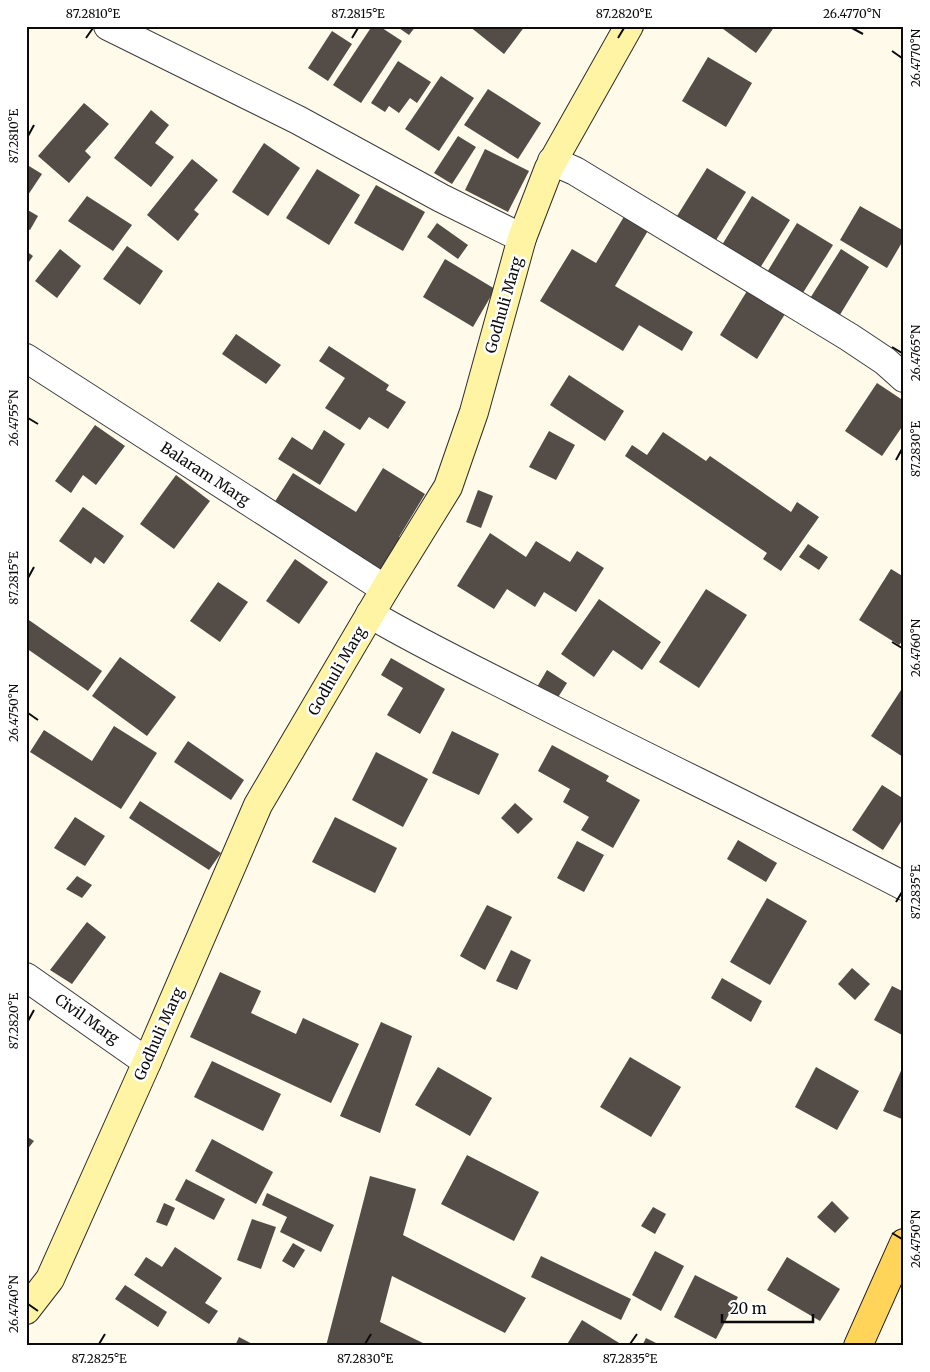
<svg xmlns="http://www.w3.org/2000/svg" width="930" height="1372" font-family="Merriweather,serif">
  <style>
    .building { fill: #544c47 }
    .lines { fill: none; stroke-linecap: round; stroke-linejoin: round }
    .street-casing { stroke: #3e3e3e; stroke-width: 30 }
    .secondary-casing { stroke: #2d2d2d; stroke-width: 30 }
    .primary-casing { stroke: #1c1c1c; stroke-width: 30 }
    .street { stroke: #fff; stroke-width: 28 }
    .secondary { stroke: #fff3a4; stroke-width: 28 }
    .primary { stroke: #ffd459; stroke-width: 28 }
    .ticks { fill: none; stroke: #0b0b0b; stroke-width: 2 }
    .labels { text-anchor: middle; stroke-width: 5; stroke-linejoin: round; paint-order: stroke }
    .street-label { font-size: 15px; fill: #0b0b0b; stroke: #fff }
    .neatline { fill: none; stroke: #0b0b0b; stroke-width: 2 }
    .ticks-label { font-size: 12px; text-anchor: middle; fill: #0b0b0b }
  </style>
  <rect width="100%" height="100%" fill="#fffae9"/>
  <!-- building -->
  <g class="building">
    <polygon points="372,26 379,26 402,41 361,103 333,85"/>
    <polygon points="396,26 416,26 409,35"/>
    <polygon points="469,26 525,26 504,54"/>
    <polygon points="719,26 775,26 756,53"/>
    <polygon points="332,31 352,44 328,81 308,68"/>
    <polygon points="708,57 752,83 726,127 682,101"/>
    <polygon points="398,61 431,82 417,103 410,98 399,113 389,106 385,112 371,103"/>
    <polygon points="441,76 474,98 439,151 405,129"/>
    <polygon points="488,89 541,123 518,159 464,125"/>
    <polygon points="84,103 109,124 85,151 91,157 69,183 38,156"/>
    <polygon points="151,110 169,125 155,143 174,157 151,187 114,158"/>
    <polygon points="458,136 476,147 452,184 434,173"/>
    <polygon points="264,143 300,168 268,216 232,192"/>
    <polygon points="485,149 529,171 508,212 465,190"/>
    <polygon points="192,159 218,180 194,210 199,214 178,241 147,215"/>
    <polygon points="29,166 42,174 26,198 26,170"/>
    <polygon points="707,168 746,192 716,240 677,216"/>
    <polygon points="317,169 360,195 329,245 286,218"/>
    <polygon points="376,185 425,212 403,251 354,223"/>
    <polygon points="87,196 132,225 113,251 68,221"/>
    <polygon points="752,196 790,220 760,268 722,245"/>
    <polygon points="860,206 904,231 904,239 887,268 840,240"/>
    <polygon points="26,209 38,216 30,230 26,228"/>
    <polygon points="625,215 649,229 615,286 693,332 682,351 639,325 623,351 540,301 572,249 596,263"/>
    <polygon points="437,223 468,245 458,259 427,237"/>
    <polygon points="797,223 833,245 801,296 766,274"/>
    <polygon points="127,246 163,271 140,305 103,279"/>
    <polygon points="60,249 81,266 57,298 35,281"/>
    <polygon points="841,249 869,267 838,318 809,300"/>
    <polygon points="26,251 33,256 26,266"/>
    <polygon points="445,259 495,289 473,327 423,297"/>
    <polygon points="747,291 785,314 757,359 720,335"/>
    <polygon points="236,334 281,365 266,384 222,354"/>
    <polygon points="329,346 389,385 386,390 406,402 388,429 369,417 360,430 325,408 345,378 319,361"/>
    <polygon points="569,375 624,411 605,441 550,405"/>
    <polygon points="877,383 904,401 904,424 882,456 845,431"/>
    <polygon points="95,425 125,446 96,485 83,475 71,493 55,481"/>
    <polygon points="324,430 345,444 320,485 278,459 292,437 312,450"/>
    <polygon points="549,431 575,445 556,480 529,467"/>
    <polygon points="663,432 706,461 710,456 791,512 797,502 819,517 781,571 763,559 767,553 625,456 632,445 647,455"/>
    <polygon points="383,468 425,494 399,537 403,539 383,572 274,503 293,473 356,512"/>
    <polygon points="176,475 210,501 174,549 140,524"/>
    <polygon points="478,490 493,496 481,528 466,522"/>
    <polygon points="83,507 124,536 104,564 95,557 91,564 59,541"/>
    <polygon points="490,533 526,557 536,541 570,562 577,551 604,568 576,612 544,592 535,607 507,589 494,609 457,586"/>
    <polygon points="808,544 828,557 819,570 799,557"/>
    <polygon points="295,559 328,582 299,624 266,601"/>
    <polygon points="891,569 904,577 904,639 899,645 859,620"/>
    <polygon points="218,582 248,602 220,642 190,621"/>
    <polygon points="706,589 747,615 699,688 659,662"/>
    <polygon points="599,599 661,642 642,670 613,650 594,677 561,654"/>
    <polygon points="26,618 102,671 88,691 26,648"/>
    <polygon points="120,657 176,697 147,736 92,696"/>
    <polygon points="391,658 445,689 420,734 387,715 403,688 381,675"/>
    <polygon points="547,670 567,683 557,699 537,687"/>
    <polygon points="901,690 904,692 904,755 903,757 871,736"/>
    <polygon points="114,726 157,753 121,809 30,752 44,730 92,761"/>
    <polygon points="452,731 499,754 479,795 432,773"/>
    <polygon points="188,741 244,780 231,800 174,762"/>
    <polygon points="552,745 609,776 606,781 640,800 613,848 581,830 589,817 563,802 570,789 538,771"/>
    <polygon points="376,752 428,779 403,827 352,800"/>
    <polygon points="882,785 904,799 904,817 883,850 852,830"/>
    <polygon points="140,801 221,853 209,870 129,818"/>
    <polygon points="515,803 533,819 518,834 501,818"/>
    <polygon points="75,817 105,836 85,866 54,848"/>
    <polygon points="335,817 397,848 375,893 312,862"/>
    <polygon points="738,840 777,863 766,882 727,859"/>
    <polygon points="577,841 604,855 584,892 557,878"/>
    <polygon points="77,876 92,885 82,898 66,889"/>
    <polygon points="767,898 807,921 770,985 730,962"/>
    <polygon points="487,905 512,917 485,970 460,956"/>
    <polygon points="87,922 106,937 72,984 50,970"/>
    <polygon points="511,950 531,960 517,990 496,981"/>
    <polygon points="852,968 870,984 855,1000 838,984"/>
    <polygon points="220,972 261,991 251,1013 296,1034 303,1018 359,1044 331,1103 190,1037"/>
    <polygon points="722,978 762,1001 751,1022 711,998"/>
    <polygon points="892,986 904,992 904,1036 874,1020"/>
    <polygon points="381,1022 412,1036 380,1133 340,1116"/>
    <polygon points="630,1057 681,1087 651,1137 600,1107"/>
    <polygon points="212,1061 281,1094 263,1131 194,1097"/>
    <polygon points="904,1064 904,1120 883,1111"/>
    <polygon points="438,1067 492,1098 470,1136 415,1105"/>
    <polygon points="816,1067 859,1091 837,1130 795,1107"/>
    <polygon points="26,1136 34,1141 26,1151"/>
    <polygon points="212,1139 273,1172 256,1204 195,1171"/>
    <polygon points="467,1155 539,1192 514,1241 441,1204"/>
    <polygon points="370,1176 416,1189 403,1235 526,1298 505,1333 392,1276 380,1322 429,1346 326,1346"/>
    <polygon points="186,1179 225,1199 214,1220 175,1200"/>
    <polygon points="267,1193 334,1225 321,1252 280,1232 287,1217 262,1205"/>
    <polygon points="832,1201 849,1218 835,1233 817,1217"/>
    <polygon points="164,1203 175,1208 167,1226 156,1222"/>
    <polygon points="653,1207 666,1214 655,1234 641,1226"/>
    <polygon points="252,1219 276,1227 261,1269 237,1260"/>
    <polygon points="293,1243 305,1250 294,1268 282,1261"/>
    <polygon points="175,1247 222,1278 205,1303 218,1311 209,1324 134,1275 146,1257 162,1267"/>
    <polygon points="655,1251 684,1266 661,1311 632,1295"/>
    <polygon points="541,1256 631,1299 621,1320 531,1277"/>
    <polygon points="787,1257 840,1289 820,1321 767,1290"/>
    <polygon points="695,1275 738,1297 716,1339 674,1317"/>
    <polygon points="125,1285 167,1312 158,1327 115,1299"/>
    <polygon points="582,1320 624,1346 566,1346"/>
    <polygon points="239,1337 256,1346 235,1346"/>
    <polygon points="646,1338 662,1346 642,1346"/>
  </g>
  <g class="lines">
    <defs>
      <g id="street">
        <polyline points="108,26 298,120 441,198 522,238"/>
        <polyline points="552,161 575,171 849,337 885,361 904,378"/>
        <polyline points="26,358 385,589"/>
        <path d="M370,614c51,30 105,56 158,83 125,64 251,124 376,189"/>
        <polyline points="26,977 147,1062"/>
      </g>
      <polyline id="secondary" points="26,1310 50,1279 147,1062 258,805 385,589 448,487 474,412 522,238 549,168 629,26"/>
      <polyline id="primary" points="858,1346 904,1243"/>
    </defs>
    <!-- street casing -->
    <use href="#street" class="street-casing"/>
    <!-- secondary casing -->
    <use href="#secondary" class="secondary-casing"/>
    <!-- primary casing -->
    <use href="#primary" class="primary-casing"/>
    <!-- street -->
    <use href="#street" class="street"/>
    <!-- secondary -->
    <use href="#secondary" class="secondary"/>
    <!-- primary -->
    <use href="#primary" class="primary"/>
  </g>
  <!-- ticks -->
  <path class="ticks" d="M852,28l11,6M86,38l7,-10M352,38l6,-10M618,38l6,-10M892,51l10,7M28,136l6,-11M892,347l10,6M28,418l10,6M896,460l6,-11M28,578l6,-11M892,642l10,6M28,713l10,7M896,902l6,-10M28,1021l6,-11M892,1233l10,6M28,1304l10,7M99,1344l6,-10M365,1344l6,-10M630,1344l7,-10"/>
  <g class="labels">
    <!-- street labels -->
    <g class="street-label">
      <text transform="translate(504 305) rotate(-74)" y="5">Godhuli Marg</text>
      <text transform="translate(205 474) rotate(33)" y="5">Balaram Marg</text>
      <text transform="translate(337 671) rotate(-60)" y="5">Godhuli Marg</text>
      <text transform="translate(87 1019) rotate(35)" y="5">Civil Marg</text>
      <text transform="translate(159 1034) rotate(-66)" y="5">Godhuli Marg</text>
    </g>
  </g>
  <!-- border -->
  <rect width="930" height="1372" fill="none" stroke="#ffffff" stroke-width="55"/>
  <!-- scale -->
  <path d="M722 1314v8h91v-8" fill="none" stroke="#0b0b0b" stroke-width="2.5"/>
  <text x="730" y="1314" font-size="15" fill="#0b0b0b" stroke="#ffffff" stroke-width="4" paint-order="stroke">20 m</text>
  <rect x="28" y="28" width="874" height="1316" class="neatline"/>
  <g class="ticks-label">
    <text x="93" y="18">87.2810°E</text>
    <text x="358" y="18">87.2815°E</text>
    <text x="624" y="18">87.2820°E</text>
    <text x="852" y="18">26.4770°N</text>
    <text transform="translate(916 58) rotate(-90)" y="4">26.4770°N</text>
    <text transform="translate(14 136) rotate(-90)" y="4">87.2810°E</text>
    <text transform="translate(916 353) rotate(-90)" y="4">26.4765°N</text>
    <text transform="translate(14 418) rotate(-90)" y="4">26.4755°N</text>
    <text transform="translate(916 449) rotate(-90)" y="4">87.2830°E</text>
    <text transform="translate(14 578) rotate(-90)" y="4">87.2815°E</text>
    <text transform="translate(916 648) rotate(-90)" y="4">26.4760°N</text>
    <text transform="translate(14 713) rotate(-90)" y="4">26.4750°N</text>
    <text transform="translate(916 892) rotate(-90)" y="4">87.2835°E</text>
    <text transform="translate(14 1021) rotate(-90)" y="4">87.2820°E</text>
    <text transform="translate(916 1239) rotate(-90)" y="4">26.4750°N</text>
    <text transform="translate(14 1304) rotate(-90)" y="4">26.4740°N</text>
    <text x="99" y="1363">87.2825°E</text>
    <text x="365" y="1363">87.2830°E</text>
    <text x="630" y="1363">87.2835°E</text>
  </g>
</svg>
